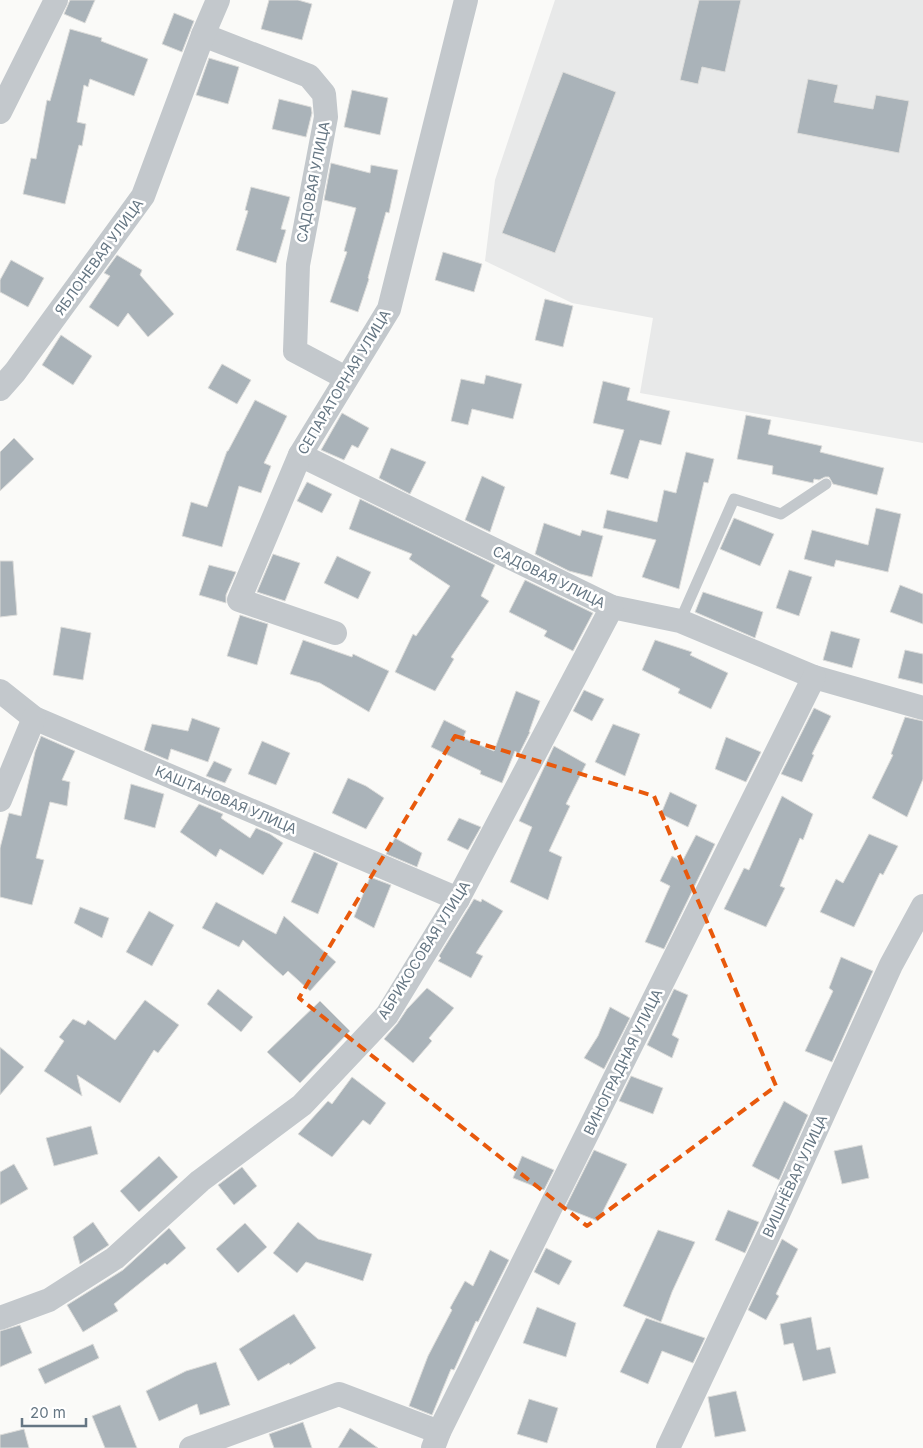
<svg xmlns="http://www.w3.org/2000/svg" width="923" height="1448" font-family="Inter,sans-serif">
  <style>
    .built { fill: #e8e9e9 }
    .building { fill: #aab3b9; stroke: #dcdcda }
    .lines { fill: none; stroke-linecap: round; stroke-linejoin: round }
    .lane { stroke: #c3c8cc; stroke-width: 11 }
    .street { stroke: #c3c8cc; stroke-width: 24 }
    .marked { fill: none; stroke: #e8590c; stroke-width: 4; stroke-dasharray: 10 6; stroke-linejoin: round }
    .labels { text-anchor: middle; stroke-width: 5; stroke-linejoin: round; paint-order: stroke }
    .street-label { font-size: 14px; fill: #657683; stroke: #fff }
  </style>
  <rect width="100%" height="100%" fill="#fafaf8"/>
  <!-- built -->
  <polygon class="built" points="555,0 923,0 923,443 640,393 653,318 572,303 485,261 495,180"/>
  <!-- building -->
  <g class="building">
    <polygon points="70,0 95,0 85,23 64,14"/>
    <polygon points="269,0 298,0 312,4 302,40 261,29"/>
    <polygon points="699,0 741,0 725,72 702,67 698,84 680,80"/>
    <polygon points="174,13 194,21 182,52 162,44"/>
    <polygon points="70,29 102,38 101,41 148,59 134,96 90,79 88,87 84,85 77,122 86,124 82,146 79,145 65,204 23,194 31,158 36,159 47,100 50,101"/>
    <polygon points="209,58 239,67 228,104 196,95"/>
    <polygon points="563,72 616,92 555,253 502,233"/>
    <polygon points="808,79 838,85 834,102 873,109 876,95 909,101 899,153 797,133"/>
    <polygon points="352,90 388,98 380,135 344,127"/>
    <polygon points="279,99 311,107 312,113 306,137 272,129"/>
    <polygon points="331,163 370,173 371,165 398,170 389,213 386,212 368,278 369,279 358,312 330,302 347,252 344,251 356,208 324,200"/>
    <polygon points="251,187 290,197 281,229 286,230 276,263 236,250 248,211 245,210"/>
    <polygon points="443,252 482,264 474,292 435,280"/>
    <polygon points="117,255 142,270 140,275 174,314 148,337 128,313 118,327 89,307 110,276 104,273"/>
    <polygon points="11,260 44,278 28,307 0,292 0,280"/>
    <polygon points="545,299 573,306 563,347 535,340"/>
    <polygon points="61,335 92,356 73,385 42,365"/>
    <polygon points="222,364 251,380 237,404 208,388"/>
    <polygon points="486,375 522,384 513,419 472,409 468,425 451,421 461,379 484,384"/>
    <polygon points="603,381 630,388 627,400 670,411 661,445 640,440 628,479 610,474 624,430 593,423"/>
    <polygon points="255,400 287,416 264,463 271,466 261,493 239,486 222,547 182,536 191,502 207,507 227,451 228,451"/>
    <polygon points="342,413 369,428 358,448 352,445 344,460 321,450"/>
    <polygon points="746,415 771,420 768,434 822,446 820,452 884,468 877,495 833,484 829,477 825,477 819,480 814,479 813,483 772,474 773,466 737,459"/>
    <polygon points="14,438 34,459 0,491 0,452"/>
    <polygon points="391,448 426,462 410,494 379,478"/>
    <polygon points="686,452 714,459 708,483 704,482 679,589 642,577 656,540 603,528 607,510 657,522 664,490 676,493"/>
    <polygon points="482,476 505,487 490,532 465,520"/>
    <polygon points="307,482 332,494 322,513 297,501"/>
    <polygon points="360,499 495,565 481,596 489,601 451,657 454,659 435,691 395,672 413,634 416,636 450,586 409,559 412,554 349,529"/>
    <polygon points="876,508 901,514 888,572 836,560 834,567 804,559 812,530 868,545"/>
    <polygon points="734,518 774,534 760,566 720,549"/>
    <polygon points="544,523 580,536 582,530 603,536 592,577 569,571 535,554"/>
    <polygon points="273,554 300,563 285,601 257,592"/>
    <polygon points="337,556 371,572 358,599 324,583"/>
    <polygon points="0,561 13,561 17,615 0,617"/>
    <polygon points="209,565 236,572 226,595 226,603 199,595"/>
    <polygon points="789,570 812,577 799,616 776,608"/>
    <polygon points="525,580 593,613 573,651 544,636 547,631 509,612"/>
    <polygon points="900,585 923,594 923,624 890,612"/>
    <polygon points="703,592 763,612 755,638 695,612"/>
    <polygon points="240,615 268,624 257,665 227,656"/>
    <polygon points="61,627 91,633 83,680 53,675"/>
    <polygon points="831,631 860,639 852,668 823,660"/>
    <polygon points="303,640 352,657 353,654 389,671 369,712 320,683 290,674"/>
    <polygon points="655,640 692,652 690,655 728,673 711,709 678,693 680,689 642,670"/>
    <polygon points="905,650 923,654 923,684 898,678"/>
    <polygon points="584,690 604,699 592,721 573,711"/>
    <polygon points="516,691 540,701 529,732 530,732 519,754 515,751 502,783 480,774 481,771 431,747 444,720 466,731 463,738 494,751"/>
    <polygon points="814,708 831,716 812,754 814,755 802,782 781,774"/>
    <polygon points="905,717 923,721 923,779 907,817 872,798 893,755 891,754"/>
    <polygon points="192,718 220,728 208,762 171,749 168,760 144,750 152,724 188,731"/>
    <polygon points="613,724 640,734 625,776 595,762"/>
    <polygon points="41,736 75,751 62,780 70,782 67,806 50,802 36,858 44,860 32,905 0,897 0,848 9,813 21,816 35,752"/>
    <polygon points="726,737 761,752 746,782 715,769"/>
    <polygon points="262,741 290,753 276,785 248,774"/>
    <polygon points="554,746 586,764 566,804 570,806 549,851 562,857 548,900 510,882 532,827 519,821"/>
    <polygon points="214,761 232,769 225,783 206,776"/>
    <polygon points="348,778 366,786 384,798 366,829 332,813"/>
    <polygon points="131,784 164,794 155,828 124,819"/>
    <polygon points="670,792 697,805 688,827 661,814"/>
    <polygon points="782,796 813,814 803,840 800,838 780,886 785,888 766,927 724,909 744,868 749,870"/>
    <polygon points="199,804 223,814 221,818 250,838 256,828 270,834 283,843 263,875 220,849 216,857 180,832"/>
    <polygon points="459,818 481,827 468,850 447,840"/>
    <polygon points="869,834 898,846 883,875 880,873 854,927 820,912 836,879 843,883"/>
    <polygon points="696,835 715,844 664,949 645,942 670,886 660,881 672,856 682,862"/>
    <polygon points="395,838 422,853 417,867 386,854"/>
    <polygon points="314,852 338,863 318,914 291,902"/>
    <polygon points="370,877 391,885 374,928 354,917"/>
    <polygon points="474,899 481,902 482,899 503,911 476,953 483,956 471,978 438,961 441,958 439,956"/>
    <polygon points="216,902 276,934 284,916 336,962 310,991 288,971 283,976 243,940 239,947 202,928"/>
    <polygon points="80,907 109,918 102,938 74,923"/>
    <polygon points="149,911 174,925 152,966 126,952"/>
    <polygon points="841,957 873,971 832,1062 805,1051 833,991 829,988"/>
    <polygon points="427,988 454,1008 429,1038 432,1041 413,1063 384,1039 397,1024 407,1009"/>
    <polygon points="218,989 253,1017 241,1032 207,1004"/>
    <polygon points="674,989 688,995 672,1035 679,1039 672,1058 647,1045"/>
    <polygon points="145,1000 179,1025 158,1053 154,1050 120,1103 77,1075 82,1096 44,1071 64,1041 59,1037 73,1019 85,1025 88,1020 115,1040"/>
    <polygon points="320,1001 350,1031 300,1083 267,1052"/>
    <polygon points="610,1007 630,1018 604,1069 584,1058 598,1036"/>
    <polygon points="0,1047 24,1067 0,1095"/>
    <polygon points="631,1076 663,1088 653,1114 619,1101"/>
    <polygon points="352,1077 386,1103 370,1125 363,1120 332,1157 298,1134 328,1101 332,1104"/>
    <polygon points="784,1101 808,1115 779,1180 752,1166"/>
    <polygon points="91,1126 98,1154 54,1166 46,1138"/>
    <polygon points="862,1145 869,1178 842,1184 834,1151"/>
    <polygon points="594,1150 627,1164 598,1221 565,1208"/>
    <polygon points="159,1156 178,1177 139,1212 120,1191"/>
    <polygon points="522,1156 554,1170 544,1190 513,1178"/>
    <polygon points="14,1164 28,1189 0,1205 0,1172"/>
    <polygon points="242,1167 257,1186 234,1205 218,1185"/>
    <polygon points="728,1210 759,1222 745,1253 715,1240"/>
    <polygon points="93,1222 109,1245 80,1264 73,1237"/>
    <polygon points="298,1222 318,1239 372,1254 363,1281 306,1262 297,1273 273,1253"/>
    <polygon points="245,1223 267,1247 238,1273 216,1249"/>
    <polygon points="169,1228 186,1248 167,1265 165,1263 114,1304 118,1311 83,1332 67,1305 123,1270"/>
    <polygon points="658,1230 695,1242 672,1292 661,1322 623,1306"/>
    <polygon points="782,1239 798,1249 776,1294 779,1296 766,1320 748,1310"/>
    <polygon points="546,1248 572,1261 559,1285 534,1272"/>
    <polygon points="490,1250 509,1260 478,1322 476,1321 454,1370 451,1369 432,1415 409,1406 428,1356 452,1310 450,1308 465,1281 473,1286"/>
    <polygon points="537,1307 576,1323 566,1357 523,1343"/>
    <polygon points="294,1314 316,1348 290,1365 289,1363 258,1381 239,1349"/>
    <polygon points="811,1317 817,1350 830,1347 836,1373 803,1381 793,1343 784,1345 780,1324"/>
    <polygon points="646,1318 705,1338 693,1363 662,1351 648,1384 620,1372"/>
    <polygon points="20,1325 32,1353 0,1367 0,1331"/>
    <polygon points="93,1344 99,1358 45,1384 38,1369"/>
    <polygon points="216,1362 230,1405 200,1415 197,1404 159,1421 146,1391 186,1371"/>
    <polygon points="736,1391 746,1431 715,1437 708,1397"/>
    <polygon points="529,1399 558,1408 547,1443 517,1434"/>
    <polygon points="120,1405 137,1448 105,1448 92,1416"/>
    <polygon points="303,1422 312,1448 274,1448 269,1434"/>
    <polygon points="350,1428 378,1448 338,1448"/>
    <polygon points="24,1429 29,1448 0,1448 0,1435"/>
  </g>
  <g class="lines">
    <!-- lane -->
    <polyline class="lane" points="680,621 734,499 781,514 826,484"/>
    <!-- street -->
    <g class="street">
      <polyline points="203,35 309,76 324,94 326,117 298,265 295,351 346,378"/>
      <polyline points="0,112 56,0"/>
      <polyline points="0,389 15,372 143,196 203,35 218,0"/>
      <polyline points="300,455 612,607 680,621 814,677 923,708"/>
      <polyline points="335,633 239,600 300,455 389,309 466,0"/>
      <polyline points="0,691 34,718 458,899"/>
      <polyline points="0,800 34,718"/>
      <polyline points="0,1318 49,1300 115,1258 200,1181 302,1105 387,1015 458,899 612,607"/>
      <polyline points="191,1448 339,1394 439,1432"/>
      <polyline points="433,1448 439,1432 814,677"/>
      <polyline points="668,1448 769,1234 891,965 923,906"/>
    </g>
  </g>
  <!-- marked area -->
  <path class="marked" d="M455,736l199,60 122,290 -189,140 -288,-228z"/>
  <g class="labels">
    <!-- street labels -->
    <g class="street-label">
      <text transform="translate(313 182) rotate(-79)" y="5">САДОВАЯ УЛИЦА</text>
      <text transform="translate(99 257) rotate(-54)" y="5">ЯБЛОНЕВАЯ УЛИЦА</text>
      <text transform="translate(344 382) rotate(-59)" y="5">СЕПАРАТОРНАЯ УЛИЦА</text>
      <text transform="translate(549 577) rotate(26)" y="5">САДОВАЯ УЛИЦА</text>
      <text transform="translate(226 800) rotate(23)" y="5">КАШТАНОВАЯ УЛИЦА</text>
      <text transform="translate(424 950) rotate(-58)" y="5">АБРИКОСОВАЯ УЛИЦА</text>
      <text transform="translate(623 1062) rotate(-64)" y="5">ВИНОГРАДНАЯ УЛИЦА</text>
      <text transform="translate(795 1176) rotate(-65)" y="5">ВИШНЁВАЯ УЛИЦА</text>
    </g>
  </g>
  <!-- scale -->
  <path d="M22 1418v8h64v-8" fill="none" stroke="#657683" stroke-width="2.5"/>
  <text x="30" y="1418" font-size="15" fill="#657683" stroke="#ffffff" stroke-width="4" paint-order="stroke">20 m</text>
</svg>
